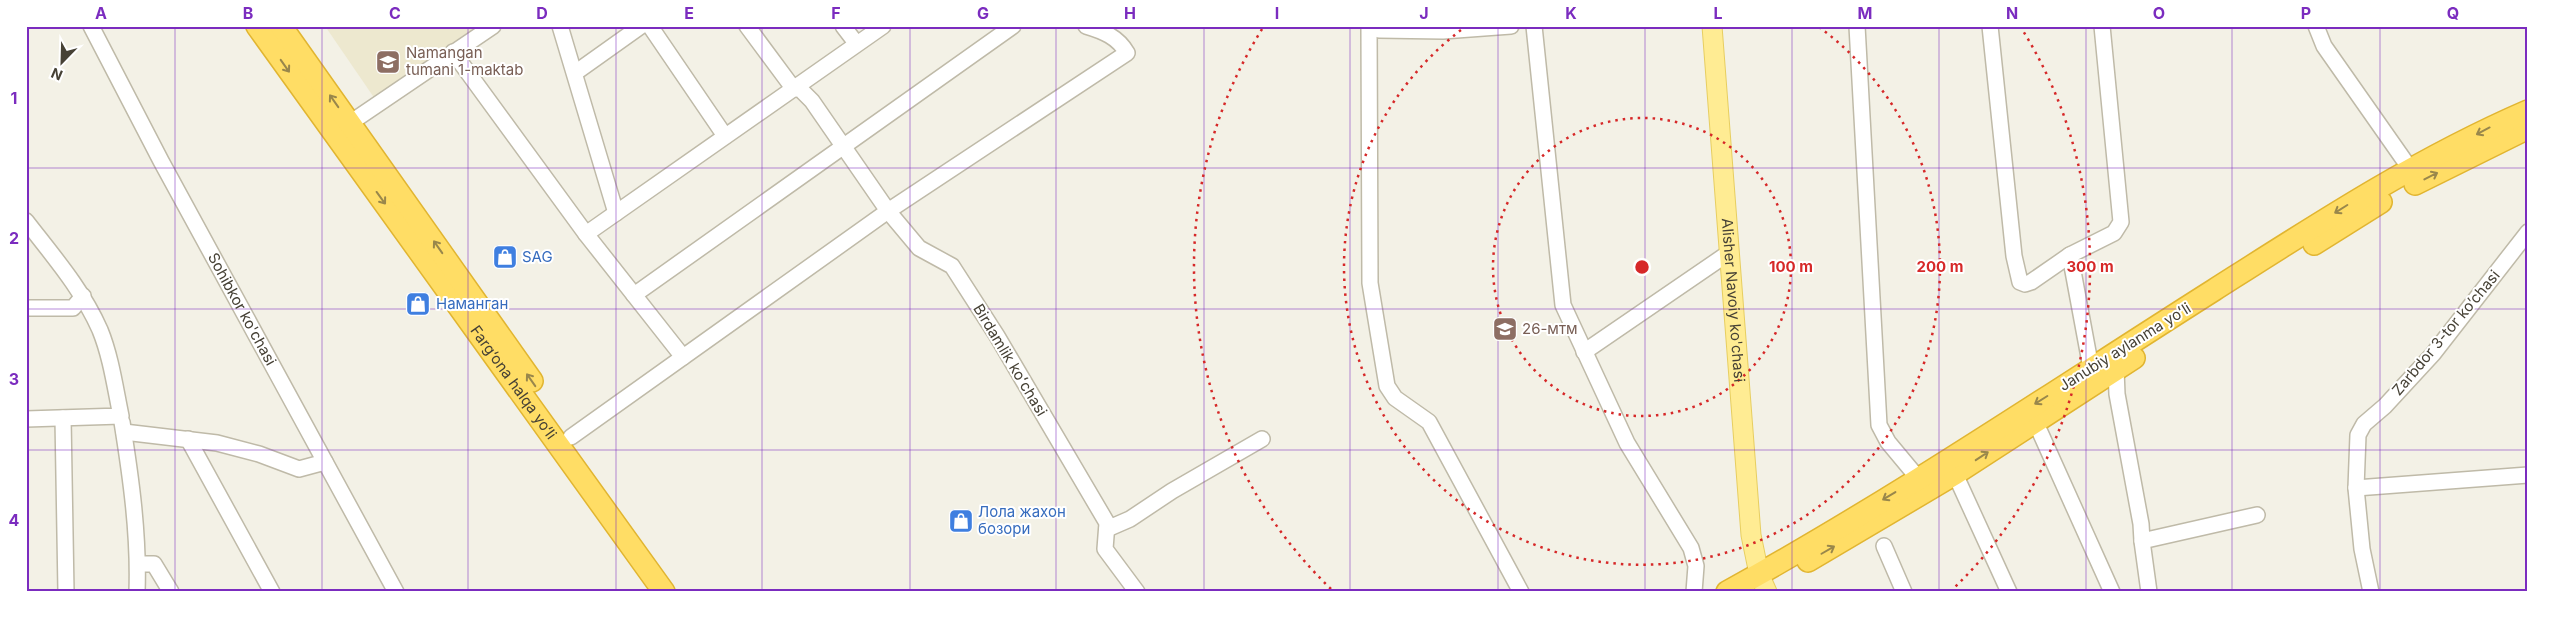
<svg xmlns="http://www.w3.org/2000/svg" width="2554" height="618" font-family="Inter,sans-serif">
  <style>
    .education { fill: #ede8cf }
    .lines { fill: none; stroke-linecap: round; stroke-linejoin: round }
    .minor-casing { stroke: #bfbaa8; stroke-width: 18 }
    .major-casing { stroke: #e7ce60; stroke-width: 21 }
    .highway-casing { stroke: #e1b531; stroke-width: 24 }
    .minor { stroke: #fff; stroke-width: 15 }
    .major { stroke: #ffec93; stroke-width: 19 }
    .highway { stroke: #ffdd65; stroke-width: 21 }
    .oneway { stroke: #99874b }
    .grid { fill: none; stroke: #7b2cbf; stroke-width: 1; stroke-opacity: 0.55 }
    .ring { fill: none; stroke: #d62828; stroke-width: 2.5; stroke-dasharray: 2.5 5 }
    .labels { text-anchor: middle; stroke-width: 4; stroke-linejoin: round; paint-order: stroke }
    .education-label { font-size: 15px; fill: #785e54; stroke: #fff; text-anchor: start }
    .shop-label { font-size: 15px; fill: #366cbe; stroke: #fff; text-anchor: start }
    .street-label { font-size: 15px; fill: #464135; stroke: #fff }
    .centre { fill: #d62828; stroke: #fff; stroke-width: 2.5 }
    .ring-label { font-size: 15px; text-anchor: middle; font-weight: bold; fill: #d62828; stroke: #fff; stroke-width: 4; stroke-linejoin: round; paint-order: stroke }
    .neatline { fill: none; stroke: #7b2cbf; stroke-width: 2 }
    .grid-label { font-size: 16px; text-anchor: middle; font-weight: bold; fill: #7b2cbf }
  </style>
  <rect width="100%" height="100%" fill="#f3f1e6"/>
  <!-- education -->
  <polygon class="education" points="325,26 478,26 375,99"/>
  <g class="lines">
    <defs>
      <g id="minor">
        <path id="s1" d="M91,26l70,135 235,431"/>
        <polyline points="560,26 616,213"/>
        <polyline points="650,26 725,136"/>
        <polyline points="747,26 793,88 801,90 812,101 888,211 919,248 952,266 997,336 1107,523 1105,549 1137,592"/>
        <polyline points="843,26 856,43"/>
        <polyline points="1369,26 1370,283 1387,386 1395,398 1429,422 1521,592"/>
        <polyline points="1370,26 1379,30 1443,31 1511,26"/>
        <polyline points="1534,26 1563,305 1627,443 1691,548 1696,566 1694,592"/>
        <polyline points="1857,26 1879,425 1888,442 1918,478"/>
        <polyline points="1990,26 2014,256 2020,282 2025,284 2031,282 2070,255"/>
        <polyline points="2316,26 2324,46 2411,170"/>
        <polyline points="453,52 586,234 683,357"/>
        <polyline points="575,73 641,26"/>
        <polyline points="350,123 493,26"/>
        <path d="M26,221c27,35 56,68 74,109 11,27 15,57 21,86l-95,3"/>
        <polyline points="586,234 883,26"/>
        <polyline points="634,295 1013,26"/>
        <polyline points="26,308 73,308 83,296"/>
        <polyline points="1584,352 1730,252"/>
        <polyline points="2091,368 2070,255 2114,233 2121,222 2102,26"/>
        <polyline points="2116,370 2117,394 2141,524 2142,541 2257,515"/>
        <polyline points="63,418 66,592"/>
        <polyline points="2035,421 2112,592"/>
        <path d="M122,422c9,56 17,113 15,170"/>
        <polyline points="124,432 217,443 259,454 299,469 325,462"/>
        <path d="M571,437l317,-226 239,-158c-9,-16 -24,-22 -41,-27"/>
        <polyline points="188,439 272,592"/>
        <polyline points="1955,474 2009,592"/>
        <polyline points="2356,488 2528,475"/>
        <polyline points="1107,529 1130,519 1172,491 1262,439"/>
        <polyline points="2142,541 2149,592"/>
        <polyline points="1884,546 1904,592"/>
        <polyline points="138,564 154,564 171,592"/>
        <polyline points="2371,592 2362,549 2356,488 2358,435 2364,424 2385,406 2433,354 2528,232"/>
      </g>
      <g id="major">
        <path id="s2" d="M1712,26l39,509 8,39 8,18"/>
      </g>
      <g id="highway">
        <path id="s3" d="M257,26l407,566"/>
        <polyline points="281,26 532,381"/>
        <polyline points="2415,184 2528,128"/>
        <polyline points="2314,244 2381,202"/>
        <polyline points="1808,561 1955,474 2134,358"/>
        <path d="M1727,592c167,-92 326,-200 487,-302 102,-65 203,-131 314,-179"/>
      </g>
    </defs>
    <!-- minor casing -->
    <use href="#minor" class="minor-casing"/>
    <!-- major casing -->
    <use href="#major" class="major-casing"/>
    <!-- highway casing -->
    <use href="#highway" class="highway-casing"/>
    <!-- minor -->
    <use href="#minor" class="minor"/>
    <!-- major -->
    <use href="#major" class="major"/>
    <!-- highway -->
    <use href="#highway" class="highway"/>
  </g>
  <!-- one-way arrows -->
  <defs><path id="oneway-shaft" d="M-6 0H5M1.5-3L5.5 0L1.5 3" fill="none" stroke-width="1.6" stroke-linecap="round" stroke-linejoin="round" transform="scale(1.25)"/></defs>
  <g class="oneway">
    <use href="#oneway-shaft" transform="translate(285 66) rotate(55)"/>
    <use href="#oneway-shaft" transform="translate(334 101) rotate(-125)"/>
    <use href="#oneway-shaft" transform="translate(2483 131) rotate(152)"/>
    <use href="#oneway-shaft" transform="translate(2431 176) rotate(-27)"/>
    <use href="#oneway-shaft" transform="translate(381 198) rotate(54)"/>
    <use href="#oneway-shaft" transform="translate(2341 209) rotate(148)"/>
    <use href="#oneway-shaft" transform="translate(438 247) rotate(-125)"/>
    <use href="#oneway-shaft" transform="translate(531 380) rotate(-125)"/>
    <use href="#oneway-shaft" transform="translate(2041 400) rotate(148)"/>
    <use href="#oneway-shaft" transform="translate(1982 456) rotate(-33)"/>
    <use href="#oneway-shaft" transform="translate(1889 496) rotate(149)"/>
    <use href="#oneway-shaft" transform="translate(1828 550) rotate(-30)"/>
  </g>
  <!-- grid -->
  <path class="grid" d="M175,26v566M322,26v566M468,26v566M616,26v566M762,26v566M910,26v566M1056,26v566M1204,26v566M1350,26v566M1498,26v566M1645,26v566M1792,26v566M1939,26v566M2086,26v566M2232,26v566M2380,26v566M26,168h2502M26,309h2502M26,450h2502"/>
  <!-- distance rings -->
  <g class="ring">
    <circle cx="1642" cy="267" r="149"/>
    <path d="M1819 27A298 298 0 1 1 1465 27"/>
    <path d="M1331 589A448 448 0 0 1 1264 26M2020 26A448 448 0 0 1 1953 589"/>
  </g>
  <!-- icons -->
  <defs>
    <symbol id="school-square" viewBox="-11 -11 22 22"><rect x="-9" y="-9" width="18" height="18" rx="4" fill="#8d6e63" stroke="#fff"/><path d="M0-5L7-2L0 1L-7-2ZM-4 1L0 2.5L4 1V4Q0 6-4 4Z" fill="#fff"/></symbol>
    <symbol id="shop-square" viewBox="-11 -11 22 22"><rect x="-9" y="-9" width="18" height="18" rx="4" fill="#3f7fe0" stroke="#fff"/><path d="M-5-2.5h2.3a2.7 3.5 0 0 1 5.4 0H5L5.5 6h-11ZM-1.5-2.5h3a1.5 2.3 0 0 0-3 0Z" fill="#fff"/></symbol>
  </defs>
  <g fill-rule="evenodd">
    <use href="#school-square" x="374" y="48" width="28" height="28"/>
    <use href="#shop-square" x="491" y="243" width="28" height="28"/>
    <use href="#shop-square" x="404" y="290" width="28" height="28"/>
    <use href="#school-square" x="1491" y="315" width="28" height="28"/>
    <use href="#shop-square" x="947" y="507" width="28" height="28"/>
  </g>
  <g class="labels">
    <!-- education labels -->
    <g class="education-label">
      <text x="406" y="58">Namangan<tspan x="406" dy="17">tumani 1-maktab</tspan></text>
      <text x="1522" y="334">26-мтм</text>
    </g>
    <!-- shop labels -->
    <g class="shop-label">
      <text x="522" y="262">SAG</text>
      <text x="436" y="309">Наманган</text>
      <text x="978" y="517">Лола жахон<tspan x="978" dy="17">бозори</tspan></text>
    </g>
    <!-- street labels -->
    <g class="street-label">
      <text dy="5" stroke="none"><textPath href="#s2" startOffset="275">Alisher Navoiy ko'chasi</textPath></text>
      <text dy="5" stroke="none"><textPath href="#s1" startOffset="321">Sohibkor ko'chasi</textPath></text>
      <text transform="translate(2446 333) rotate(-50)" y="5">Zarbdor 3-tor koʼchasi</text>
      <text transform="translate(2125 347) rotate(-32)" y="5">Janubiy aylanma yoʻli</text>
      <text transform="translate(1010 360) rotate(59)" y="5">Birdamlik koʻchasi</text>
      <text dy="5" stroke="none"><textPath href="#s3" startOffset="439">Farg‘ona halqa yo‘li</textPath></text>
    </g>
  </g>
  <circle cx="1642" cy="267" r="8" class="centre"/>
  <g class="ring-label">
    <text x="1791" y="272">100 m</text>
    <text x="1940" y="272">200 m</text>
    <text x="2090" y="272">300 m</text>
  </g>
  <!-- border -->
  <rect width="2554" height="618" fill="none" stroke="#ffffff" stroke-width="55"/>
  <!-- north arrow -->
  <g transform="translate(62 62) rotate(203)" stroke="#ffffff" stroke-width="4" paint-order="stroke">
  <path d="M0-4L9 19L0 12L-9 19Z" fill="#464135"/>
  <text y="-8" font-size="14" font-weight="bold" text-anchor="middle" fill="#464135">N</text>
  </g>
  <rect x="28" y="28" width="2498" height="562" class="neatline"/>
  <g class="grid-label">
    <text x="101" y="19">A</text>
    <text x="248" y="19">B</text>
    <text x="395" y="19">C</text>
    <text x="542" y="19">D</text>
    <text x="689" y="19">E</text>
    <text x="836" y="19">F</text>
    <text x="983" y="19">G</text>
    <text x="1130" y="19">H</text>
    <text x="1277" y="19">I</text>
    <text x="1424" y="19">J</text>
    <text x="1571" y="19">K</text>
    <text x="1718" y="19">L</text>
    <text x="1865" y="19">M</text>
    <text x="2012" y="19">N</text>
    <text x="2159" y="19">O</text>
    <text x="2306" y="19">P</text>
    <text x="2453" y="19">Q</text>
    <text x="14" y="104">1</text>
    <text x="14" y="244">2</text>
    <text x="14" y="385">3</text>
    <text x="14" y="526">4</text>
  </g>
</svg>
